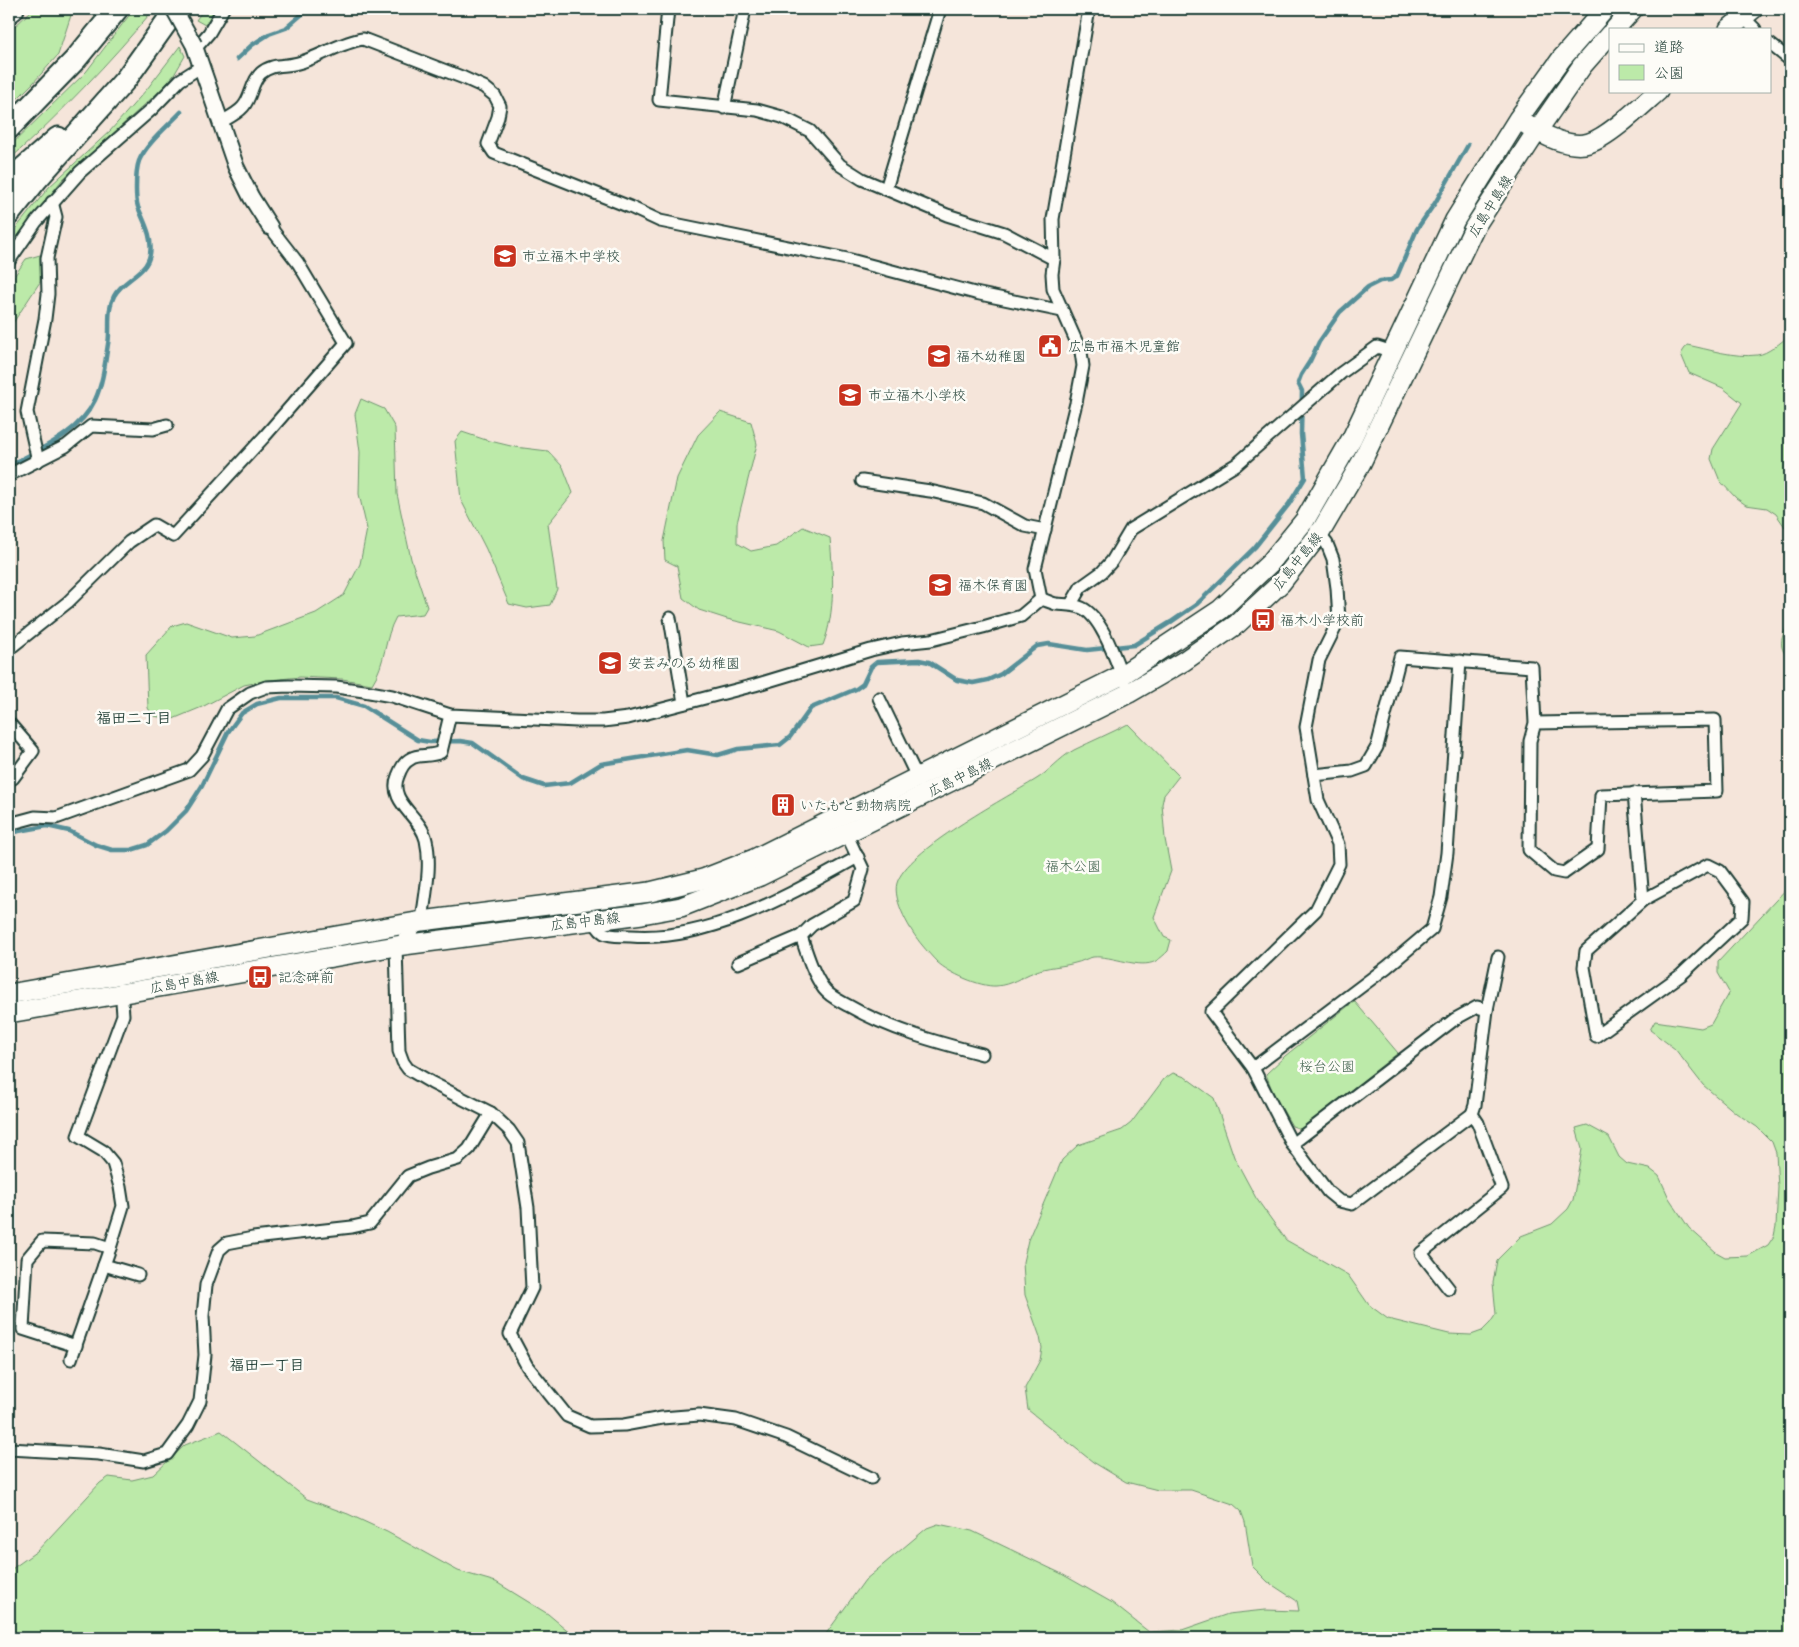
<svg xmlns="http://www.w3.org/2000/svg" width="1799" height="1647" font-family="Delius,'Klee One',sans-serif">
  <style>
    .green { fill: #bceaa9; stroke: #6e946e }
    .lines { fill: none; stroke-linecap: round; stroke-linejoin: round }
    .stream { stroke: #568f98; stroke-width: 4.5 }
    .minor-casing { stroke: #1f3d34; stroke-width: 15 }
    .tertiary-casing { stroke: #1f3d34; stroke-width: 19 }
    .primary-casing { stroke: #1f3d34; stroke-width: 22 }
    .motorway-casing { stroke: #1f3d34; stroke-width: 25 }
    .minor { stroke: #fdfcf7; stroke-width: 11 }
    .tertiary { stroke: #fdfcf7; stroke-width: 15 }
    .primary { stroke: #fdfcf7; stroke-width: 19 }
    .motorway { stroke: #fdfcf7; stroke-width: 21 }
    .tertiary-bridge-casing { stroke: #1f3d34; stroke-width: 19; stroke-linecap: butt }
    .tertiary-bridge { stroke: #fdfcf7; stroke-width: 15 }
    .labels { text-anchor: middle; stroke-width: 5; stroke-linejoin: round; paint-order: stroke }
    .street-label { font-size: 14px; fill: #1f3d34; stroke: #fdfcf7 }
    .poi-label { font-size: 14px; fill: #1f3d34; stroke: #fdfcf7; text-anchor: start }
    .park-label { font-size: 14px; fill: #3e604b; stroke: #fdfcf7 }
    .neighbourhood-label { font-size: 15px; font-weight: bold; fill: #1f3d34; stroke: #fdfcf7 }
  </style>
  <rect width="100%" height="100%" fill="#f5e5da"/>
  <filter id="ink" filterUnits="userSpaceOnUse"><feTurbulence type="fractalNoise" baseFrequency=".02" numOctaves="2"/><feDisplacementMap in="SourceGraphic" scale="10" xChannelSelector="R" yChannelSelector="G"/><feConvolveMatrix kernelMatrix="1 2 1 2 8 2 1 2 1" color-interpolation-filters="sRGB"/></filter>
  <g filter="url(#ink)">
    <!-- green -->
    <g class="green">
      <polygon points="33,9 73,9 58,55 33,83 9,107 9,32"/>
      <path d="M134,9h20c-45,54 -93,104 -145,151v-13l77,-75z"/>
      <polygon points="204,9 215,9 205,25 196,20"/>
      <polygon points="180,46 185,56 174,75 164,87 62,180 9,247 9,237 49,187 110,131 147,89"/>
      <polygon points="40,255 40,282 9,329 9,284 26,259"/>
      <path d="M1790,335v196l-5,-4 -9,-13 -9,-6 -21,-3 -10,-7 -16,-17 -9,-22 2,-10 29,-46 -19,-15 -34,-15 -8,-19 6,-9c21,4 47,13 70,10 11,-1 24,-13 33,-20z"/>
      <path d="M361,399l23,10 11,19 2,66 14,65 16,48 -4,7 -27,3c-12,21 -10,46 -24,67l-30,-5 -42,-2 -31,3 -25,5 -42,22 -29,12 -20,-3 -5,-8 -2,-53 26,-29 14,-4 46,16 23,-2 61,-23 28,-18 16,-31 7,-35 -8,-35 1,-42 -5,-38z"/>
      <path d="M720,412l31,10 6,22 -20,79v20l14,8 25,-5 27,-19 27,11c3,35 6,73 -7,107l-14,2 -30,-16 -52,-12 -28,-9 -16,-12 -6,-32 -12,-6 -1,-19 13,-63 21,-43z"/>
      <polygon points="462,432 486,440 515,447 548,451 563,467 573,493 548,524 557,589 550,605 527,608 509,604 486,549 461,500 455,441"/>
      <path d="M1790,620v39c-15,-13 -7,-24 0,-39z"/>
      <path d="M1128,724l51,52 -15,19 -2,9 3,35 6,32 -17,46 10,20 7,3 -3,11c-3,3 -7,7 -12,10 -16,9 -44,-6 -63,-4 -6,1 -12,5 -18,6 -13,4 -27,3 -41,9 -13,5 -23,13 -38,14 -16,1 -47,-13 -59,-24 -5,-5 -10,-11 -15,-17 -11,-13 -30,-45 -25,-62 10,-33 107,-84 138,-103 14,-8 24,-22 39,-30 18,-9 37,-17 54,-26z"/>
      <polygon points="1790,885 1790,1638 823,1638 865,1580 927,1528 938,1524 972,1531 1060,1573 1111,1602 1149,1632 1182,1630 1228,1614 1265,1610 1299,1611 1297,1601 1268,1582 1252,1566 1245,1522 1241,1511 1233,1504 1191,1490 1158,1490 1126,1482 1093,1462 1028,1410 1025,1388 1040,1360 1042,1348 1040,1337 1025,1295 1023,1262 1028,1240 1062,1160 1078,1145 1122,1130 1131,1123 1164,1079 1173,1073 1185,1077 1214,1098 1234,1157 1256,1198 1286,1240 1348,1275 1369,1305 1388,1319 1449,1334 1471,1335 1482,1331 1490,1323 1496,1314 1493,1283 1497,1260 1521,1236 1552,1224 1568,1209 1573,1200 1582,1149 1576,1128 1587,1125 1609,1137 1619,1157 1627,1164 1650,1169 1659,1176 1669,1198 1689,1228 1716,1252 1725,1257 1748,1256 1768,1245 1774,1236 1776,1226 1778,1187 1776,1153 1772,1142 1757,1127 1736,1113 1703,1085 1675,1049 1650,1030 1655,1021 1701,1028 1711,1024 1729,992 1718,973 1718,962"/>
      <polygon points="1355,1002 1398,1053 1301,1129 1292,1126 1273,1093 1266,1074 1285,1056 1352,1003"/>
      <polygon points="221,1431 307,1499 348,1514 387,1532 458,1571 496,1582 548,1614 566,1629 579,1638 9,1638 9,1571 37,1551 100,1483 109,1477 132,1480 153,1475 185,1445"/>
    </g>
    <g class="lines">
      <!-- stream -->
      <g class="stream">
        <polyline points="237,59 252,45 269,34 286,28 308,9"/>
        <path d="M9,466c31,-17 70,-32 86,-66 8,-17 10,-37 13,-56 3,-15 -2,-33 6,-48 9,-17 33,-22 36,-42 3,-17 -6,-32 -12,-47 -2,-6 -2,-13 -2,-19 0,-8 0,-19 3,-27 7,-17 29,-35 42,-49"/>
        <polyline points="9,834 19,831 47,826 69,831 96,845 112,850 131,850 147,845 166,831 186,811 202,786 228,732 242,713 257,704 281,698 336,698 364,706 418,740 430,742 460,741 473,743 523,779 544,786 570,783 601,764 687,750 718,755 738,749 780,745 790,737 811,708 856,689 863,684 871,667 877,662 919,660 929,662 957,680 973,683 988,680 1001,674 1037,646 1049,644 1087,650 1134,645 1171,622 1197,604 1255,547 1289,504 1305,478 1301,434 1302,391 1298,383 1301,375 1310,361 1319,342 1340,312 1368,287 1380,281 1391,280 1397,276 1417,229 1435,203 1468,145"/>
      </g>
      <defs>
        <g id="minor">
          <polyline points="668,9 659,100 757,110 782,117 810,131 840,165 862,179 947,215 1004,233 1054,259"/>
          <polyline points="1743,17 1755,29"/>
          <polyline points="1770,44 1790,60"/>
          <polyline points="195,49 209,33 223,9"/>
          <polyline points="724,108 745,9"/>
          <path d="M221,122c7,-4 17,-9 22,-15 9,-10 8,-25 18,-34 12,-10 23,-6 37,-10 22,-6 43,-21 65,-24l101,39 20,9 11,9 5,10 -2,11 -10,27 6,9 136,54 30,14 187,38 128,34 87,18"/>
          <polyline points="886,189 940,9"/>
          <polyline points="9,261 36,222 80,172 152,109 180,80 202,66"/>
          <polyline points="38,461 27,412 45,319 48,294 47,258 56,217 52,202"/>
          <polyline points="9,475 66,446 91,426 153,429 167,425"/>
          <polyline points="862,481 930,491 983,503 1025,526 1045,530"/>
          <polyline points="1316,530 1327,544 1333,559 1337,588 1339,620 1319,660 1306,727 1318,800 1338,844 1339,864 1316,910 1211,1012 1253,1068 1292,1144 1328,1192 1339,1201 1352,1204 1472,1114 1478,1123 1502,1188 1421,1253 1449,1289"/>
          <polyline points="1041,599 1035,569 1076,403 1083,366 1081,352 1053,289 1052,274 1054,259 1053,219 1089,9"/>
          <path d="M1041,599c5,1 10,4 15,5 9,1 17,0 26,4 20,9 34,53 42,73"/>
          <polyline points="1071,604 1081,587 1102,572 1112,561 1131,529 1237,464 1341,373 1377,347 1393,352"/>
          <polyline points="670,618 684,703"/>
          <polyline points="9,649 68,602 129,542 154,525 173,536 264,437 346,343 298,263 270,227"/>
          <polyline points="879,698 919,781"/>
          <path d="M450,715l-9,37c-10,5 -23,2 -29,6 -8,4 -11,10 -14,18 -11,26 23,40 28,64 6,26 -1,55 -4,81l-26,25 3,105 4,11 5,7 24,14 59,30 18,17 9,13 10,65 4,80 -22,46 17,32 40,50 23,10 34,-1 38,-7 37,-3 37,5 50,17 85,41"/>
          <polyline points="9,723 33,751 13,778 9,780"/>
          <polyline points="1314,775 1352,771 1366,766 1377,747 1400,657 1532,667 1535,723 1530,741 1529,850 1554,871 1564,873 1598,849 1601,795 1717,791 1715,720 1535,723"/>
          <polyline points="1634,793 1643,900"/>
          <polyline points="9,824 35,817 56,818 189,770 202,756 227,709 250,693 266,687 289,686 336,687 364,691 392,696 450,715 577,721 603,721 628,718 755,685 871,650 902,643 931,640 983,627 1021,616 1041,599"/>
          <polygon points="1708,865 1720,871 1743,902 1742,918 1681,975 1596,1036 1584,967 1586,951 1643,900"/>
          <path d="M593,915c6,24 17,20 38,21 80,6 159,-42 227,-79"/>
          <path d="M801,936c6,18 12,38 23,53 6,8 16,12 25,17 42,24 87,36 133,48"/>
          <polyline points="738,963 801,936 812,925 854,901 863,869 846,833"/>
          <polyline points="1487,1010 1498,957"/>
          <polyline points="1253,1068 1387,967 1432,929 1441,897 1447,853 1460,661"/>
          <polyline points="1292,1144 1455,1019 1477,1007 1487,1010 1475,1105 1472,1114"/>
          <polyline points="104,1265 138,1275"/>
          <polyline points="76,1346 23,1329 27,1259 42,1241 95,1243 110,1248"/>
          <polyline points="71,1359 110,1248 123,1206 120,1187 113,1163 103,1151 78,1136 123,1015 121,989"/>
          <polyline points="9,1449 99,1454 144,1461 167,1454 188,1425 200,1401 205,1355 203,1316 206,1285 219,1250 227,1243 253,1238 352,1227 370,1223 408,1176 428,1168 458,1159 469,1149 491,1113"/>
        </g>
        <polyline id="tertiary" points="194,45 236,167 251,197 270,227"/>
        <g id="primary">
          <polyline points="1615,29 1633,9"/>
          <polyline points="1729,29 1753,9"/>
          <path d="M1527,125c16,10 43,24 62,18 20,-6 53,-38 69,-52"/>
          <polyline points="9,994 422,921 650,892 703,879 754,859 1122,675 1220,610 1270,563 1305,520 1352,438 1455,220 1518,119 1562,58 1605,9"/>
          <polyline points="9,1013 396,946 642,914 681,907 760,876 1129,693 1184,661 1237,624 1281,583 1320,533 1361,463 1474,228 1537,131 1582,66 1610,34"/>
        </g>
        <g id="motorway">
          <polyline points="9,12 13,9"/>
          <polyline points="9,128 75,60 117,9"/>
          <polyline points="9,181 58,138"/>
          <polyline points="9,214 37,179 126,79 176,9"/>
        </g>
      </defs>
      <!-- minor casing -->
      <use href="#minor" class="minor-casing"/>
      <!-- tertiary casing -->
      <use href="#tertiary" class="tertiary-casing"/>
      <!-- primary casing -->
      <use href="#primary" class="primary-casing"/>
      <!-- motorway casing -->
      <use href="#motorway" class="motorway-casing"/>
      <!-- minor -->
      <use href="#minor" class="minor"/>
      <!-- tertiary -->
      <use href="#tertiary" class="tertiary"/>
      <!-- primary -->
      <use href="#primary" class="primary"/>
      <!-- motorway -->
      <use href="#motorway" class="motorway"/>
      <defs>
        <polyline id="tertiary-bridge" points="174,9 194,45"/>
      </defs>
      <!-- tertiary-bridge casing -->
      <use href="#tertiary-bridge" class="tertiary-bridge-casing"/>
      <!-- tertiary-bridge -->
      <use href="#tertiary-bridge" class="tertiary-bridge"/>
    </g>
  </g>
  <!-- icons -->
  <defs>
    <symbol id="school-square" viewBox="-11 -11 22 22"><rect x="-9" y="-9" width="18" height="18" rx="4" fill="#c8321e" stroke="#fdfcf7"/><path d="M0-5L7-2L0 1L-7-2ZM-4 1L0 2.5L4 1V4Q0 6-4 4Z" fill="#fff"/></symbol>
    <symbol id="civic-square" viewBox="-11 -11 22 22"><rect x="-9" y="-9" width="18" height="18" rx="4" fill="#c8321e" stroke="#fdfcf7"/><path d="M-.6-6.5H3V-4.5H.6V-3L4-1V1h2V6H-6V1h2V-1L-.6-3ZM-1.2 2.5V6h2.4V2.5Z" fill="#fff"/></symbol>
    <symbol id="bus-square" viewBox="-11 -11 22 22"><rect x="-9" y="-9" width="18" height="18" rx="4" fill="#c8321e" stroke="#fdfcf7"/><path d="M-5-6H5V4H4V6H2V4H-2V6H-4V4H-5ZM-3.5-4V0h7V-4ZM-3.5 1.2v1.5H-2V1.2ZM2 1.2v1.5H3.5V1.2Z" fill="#fff"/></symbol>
    <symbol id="building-square" viewBox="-11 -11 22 22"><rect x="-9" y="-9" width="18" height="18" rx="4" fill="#c8321e" stroke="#fdfcf7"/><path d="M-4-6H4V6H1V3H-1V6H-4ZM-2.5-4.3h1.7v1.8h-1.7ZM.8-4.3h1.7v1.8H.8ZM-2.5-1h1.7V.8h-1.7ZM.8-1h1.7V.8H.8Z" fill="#fff"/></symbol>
  </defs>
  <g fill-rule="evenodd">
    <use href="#school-square" x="491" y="242" width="28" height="28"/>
    <use href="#civic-square" x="1036" y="332" width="28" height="28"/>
    <use href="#school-square" x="925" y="342" width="28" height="28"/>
    <use href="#school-square" x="836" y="381" width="28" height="28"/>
    <use href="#school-square" x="926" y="571" width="28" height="28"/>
    <use href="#bus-square" x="1249" y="606" width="28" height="28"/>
    <use href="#school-square" x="596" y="649" width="28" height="28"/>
    <use href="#building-square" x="769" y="791" width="28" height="28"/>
    <use href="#bus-square" x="246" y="963" width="28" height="28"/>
  </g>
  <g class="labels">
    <!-- street labels -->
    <g class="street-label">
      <text transform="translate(1490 206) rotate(-58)" y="5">広島中島線</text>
      <text transform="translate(1297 561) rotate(-51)" y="5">広島中島線</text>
      <text transform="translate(960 777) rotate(-26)" y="5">広島中島線</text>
      <text transform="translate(585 921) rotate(-7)" y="5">広島中島線</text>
      <text transform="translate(184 982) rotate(-10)" y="5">広島中島線</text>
    </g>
    <!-- poi labels -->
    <g class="poi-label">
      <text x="522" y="261">市立福木中学校</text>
      <text x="1068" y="351">広島市福木児童館</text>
      <text x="956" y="361">福木幼稚園</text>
      <text x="868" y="400">市立福木小学校</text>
      <text x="958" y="590">福木保育園</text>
      <text x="1280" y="625">福木小学校前</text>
      <text x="628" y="668">安芸みのる幼稚園</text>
      <text x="800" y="810">いたもと動物病院</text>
      <text x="278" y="982">記念碑前</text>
    </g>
    <!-- park labels -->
    <g class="park-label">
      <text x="1073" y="871">福木公園</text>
      <text x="1327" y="1071">桜台公園</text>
    </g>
    <!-- neighbourhood labels -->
    <g class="neighbourhood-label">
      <text x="134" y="723">福田二丁目</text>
      <text x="267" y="1370">福田一丁目</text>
    </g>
  </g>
  <!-- margin -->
  <rect width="1799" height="1647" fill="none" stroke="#fdfcf7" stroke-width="30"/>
  <rect x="15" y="15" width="1769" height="1617" fill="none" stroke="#1f3d34" stroke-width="2" filter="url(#ink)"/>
  <!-- legend -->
  <rect x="1609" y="28" width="162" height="65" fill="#fdfcf7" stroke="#a4b0a9"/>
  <rect x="1619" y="44" width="25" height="8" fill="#fdfcf7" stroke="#a4b0a9"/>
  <text x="1654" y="52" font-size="15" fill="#1f3d34">道路</text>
  <rect x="1619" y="65" width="25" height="15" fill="#bceaa9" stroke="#a4b0a9"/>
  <text x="1654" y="78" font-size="15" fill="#1f3d34">公園</text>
</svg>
